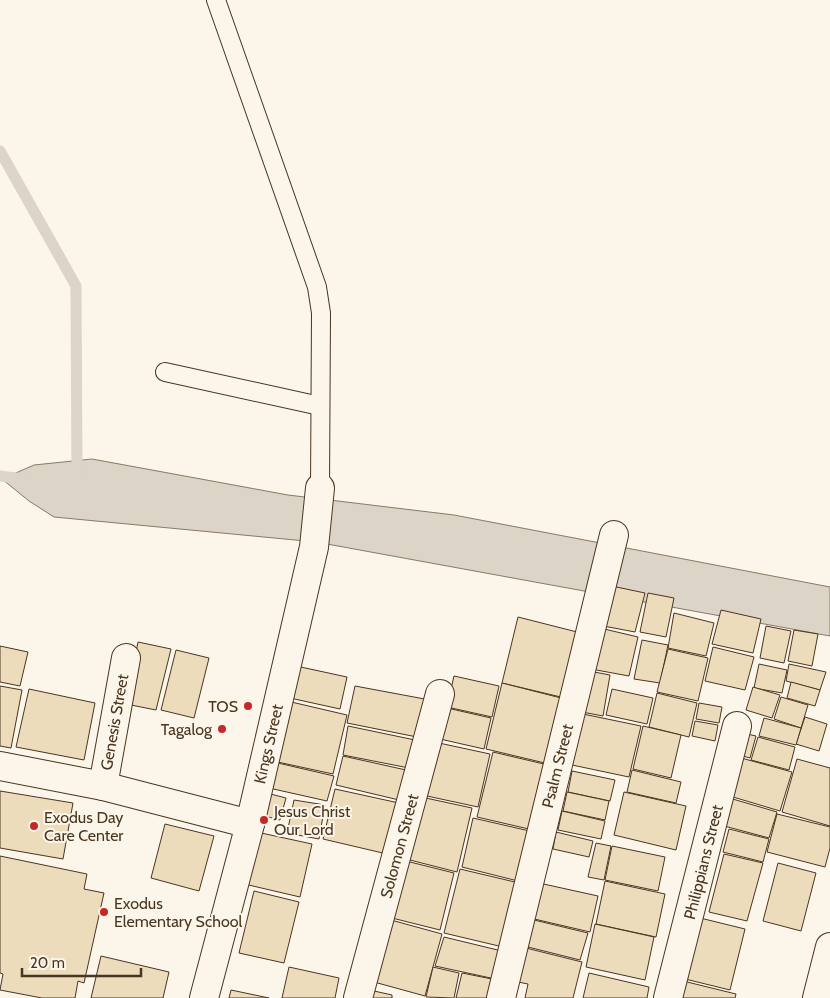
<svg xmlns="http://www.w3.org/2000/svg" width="830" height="998" font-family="Cabin,sans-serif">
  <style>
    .water { fill: #dcd4c6; stroke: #887966 }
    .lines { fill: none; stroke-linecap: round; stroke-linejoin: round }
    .stream { stroke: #dcd4c6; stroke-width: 11 }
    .building { fill: #ecdcbc; stroke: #4a3520 }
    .lane-casing { stroke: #4a3520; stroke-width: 20 }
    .street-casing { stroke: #4a3520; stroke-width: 30 }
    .lane { stroke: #fbf6e9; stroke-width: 18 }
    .street { stroke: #fbf6e9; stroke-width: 28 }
    .poi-dot { fill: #c62828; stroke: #fbf6e9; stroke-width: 2 }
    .labels { text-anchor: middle; stroke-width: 4; stroke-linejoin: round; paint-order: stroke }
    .poi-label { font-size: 16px; fill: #4a3520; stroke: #fbf6e9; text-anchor: start }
    .street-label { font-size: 16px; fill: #4a3520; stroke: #fbf6e9 }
  </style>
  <rect width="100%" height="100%" fill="#fbf6e9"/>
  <!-- water -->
  <polygon class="water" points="92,459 288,495 454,515 830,587 830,636 316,542 54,517 29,501 2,479 34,465"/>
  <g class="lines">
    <!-- stream -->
    <g class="stream">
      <polyline points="0,151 76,286 77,476"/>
      <polyline points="0,476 23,479"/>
    </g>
  </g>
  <!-- building -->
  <g class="building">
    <polygon points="607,585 645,593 635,632 598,625"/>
    <polygon points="648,593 674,598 666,637 640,632"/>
    <polygon points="721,610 761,619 753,653 712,644"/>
    <polygon points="674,613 714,623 706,656 668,648"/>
    <polygon points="518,617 581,633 565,698 502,683"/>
    <polygon points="766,626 791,631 784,663 760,658"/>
    <polygon points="600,628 638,637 629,676 591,669"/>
    <polygon points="794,630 818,634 812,666 788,661"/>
    <polygon points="642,640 668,645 660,683 634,679"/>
    <polygon points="138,642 171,649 156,710 126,704"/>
    <polygon points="0,646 28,652 20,686 0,682"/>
    <polygon points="713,647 754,657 745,690 705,681"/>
    <polygon points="668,649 708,658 698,701 657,692"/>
    <polygon points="176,650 209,658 194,718 161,710"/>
    <polygon points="759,664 787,670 782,693 754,688"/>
    <polygon points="789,664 826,672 820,690 786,681"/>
    <polygon points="296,666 347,677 340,709 290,698"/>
    <polygon points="589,671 610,675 603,716 582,712"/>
    <polygon points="454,676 499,686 492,717 447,707"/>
    <polygon points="791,682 820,690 815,706 787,698"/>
    <polygon points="502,683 565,699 549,764 486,749"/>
    <polygon points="0,686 22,690 11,748 0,746"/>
    <polygon points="355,686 430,700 422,738 347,723"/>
    <polygon points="753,687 780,695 772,718 746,710"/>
    <polygon points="29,689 95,703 84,760 16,747"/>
    <polygon points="612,689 653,698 647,724 606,715"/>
    <polygon points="657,693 697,703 689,737 649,727"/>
    <polygon points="781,697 808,705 801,728 774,719"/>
    <polygon points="287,701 347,715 333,774 273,761"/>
    <polygon points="699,703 722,707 719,723 696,719"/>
    <polygon points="447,708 491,718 484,749 440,739"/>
    <polygon points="583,714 641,726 629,777 572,765"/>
    <polygon points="805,717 827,724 819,751 796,744"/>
    <polygon points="764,718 801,728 796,745 759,736"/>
    <polygon points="695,721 718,725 715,741 692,736"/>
    <polygon points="348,726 415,740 409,768 343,755"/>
    <polygon points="643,726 681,735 671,778 633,769"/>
    <polygon points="738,732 756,736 750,758 732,753"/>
    <polygon points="758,737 795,747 789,770 751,760"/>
    <polygon points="439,743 490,754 478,807 427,796"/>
    <polygon points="493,752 548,765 533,830 477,817"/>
    <polygon points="343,756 406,770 399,800 336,785"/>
    <polygon points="734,756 792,772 780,811 723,794"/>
    <polygon points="797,759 830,768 830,826 782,812"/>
    <polygon points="265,760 334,776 327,801 260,786"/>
    <polygon points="632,770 681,782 676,803 627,792"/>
    <polygon points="572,771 615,780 610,801 568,792"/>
    <polygon points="335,789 399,803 387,854 323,839"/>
    <polygon points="0,791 73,803 63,859 0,848"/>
    <polygon points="259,791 286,798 280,820 253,813"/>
    <polygon points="567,792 609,801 605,820 563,811"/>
    <polygon points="624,792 686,806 676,850 614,835"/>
    <polygon points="719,795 777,812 769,838 713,823"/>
    <polygon points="421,797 472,808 457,872 406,859"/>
    <polygon points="294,800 325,805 319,839 287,833"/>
    <polygon points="562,811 605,821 601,839 558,830"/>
    <polygon points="777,814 830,827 830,848 825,867 767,852"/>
    <polygon points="473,818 534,832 522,882 462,867"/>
    <polygon points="165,824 214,836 199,891 151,878"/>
    <polygon points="729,829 769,839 763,862 723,852"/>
    <polygon points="252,831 312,844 300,897 240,883"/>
    <polygon points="556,832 593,841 589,857 553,849"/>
    <polygon points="596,843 611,846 604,880 588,877"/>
    <polygon points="612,846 665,857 658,891 605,880"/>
    <polygon points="724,854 763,863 747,921 709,912"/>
    <polygon points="0,856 87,874 84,889 104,893 84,983 78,981 75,998 42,998 0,990 3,974 0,973"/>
    <polygon points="406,861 454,873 440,930 392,918"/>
    <polygon points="778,863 816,873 801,931 763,921"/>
    <polygon points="460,869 519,883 503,947 444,933"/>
    <polygon points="605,881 665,894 656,937 596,924"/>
    <polygon points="539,883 598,896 590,932 530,918"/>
    <polygon points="254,891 299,902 284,963 239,953"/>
    <polygon points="692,916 745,929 730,990 677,977"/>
    <polygon points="530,919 588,933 580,960 524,946"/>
    <polygon points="391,920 442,934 425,996 374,982"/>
    <polygon points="595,924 654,937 645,980 586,967"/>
    <polygon points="444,937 506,952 500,980 435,966"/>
    <polygon points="522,947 582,962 573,998 525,998 528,984 513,981"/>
    <polygon points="101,956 169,972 163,998 91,998"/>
    <polygon points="289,967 339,978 335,998 282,998"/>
    <polygon points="433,967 459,973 454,998 426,997"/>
    <polygon points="462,973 497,980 493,998 456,998"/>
    <polygon points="589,973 649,987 647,998 583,998"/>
    <polygon points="675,979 736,994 735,998 671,998"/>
    <polygon points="365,989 392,995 392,998 363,998"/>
    <polygon points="231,990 269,998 229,998"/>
  </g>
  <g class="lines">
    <defs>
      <g id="lane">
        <polyline points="216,0 317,287 321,313 320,488"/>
        <polyline points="165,372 320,406"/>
      </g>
      <g id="street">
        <polyline points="0,766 103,786 250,824"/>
        <polyline points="103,786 126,658"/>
        <polyline points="204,998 250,824 314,547 320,488"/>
        <polyline points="358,998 440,694"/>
        <polyline points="501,998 614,535"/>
        <polyline points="668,998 737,726"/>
        <polyline points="817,998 830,947"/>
      </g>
    </defs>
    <!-- lane casing -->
    <use href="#lane" class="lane-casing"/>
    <!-- street casing -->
    <use href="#street" class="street-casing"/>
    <!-- lane -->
    <use href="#lane" class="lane"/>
    <!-- street -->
    <use href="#street" class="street"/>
  </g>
  <!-- markers -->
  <g class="poi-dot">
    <circle cx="248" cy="706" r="5"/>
    <circle cx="222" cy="729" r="5"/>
    <circle cx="264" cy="820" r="5"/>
    <circle cx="34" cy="826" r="5"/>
    <circle cx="104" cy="912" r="5"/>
  </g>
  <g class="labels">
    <!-- poi labels -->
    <g class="poi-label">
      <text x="238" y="712" text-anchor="end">TOS</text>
      <text x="212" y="735" text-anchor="end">Tagalog</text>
      <text x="274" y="817">Jesus Christ<tspan x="274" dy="18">Our Lord</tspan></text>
      <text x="44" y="823">Exodus Day<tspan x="44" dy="18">Care Center</tspan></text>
      <text x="114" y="909">Exodus<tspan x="114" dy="18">Elementary School</tspan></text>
    </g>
    <!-- street labels -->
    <g class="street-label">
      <text transform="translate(114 722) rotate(-80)" y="6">Genesis Street</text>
      <text transform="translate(268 744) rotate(-77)" y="6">Kings Street</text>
      <text transform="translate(557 766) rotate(-76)" y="6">Psalm Street</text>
      <text transform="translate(399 846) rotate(-75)" y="6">Solomon Street</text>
      <text transform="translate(703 862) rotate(-76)" y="6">Philippians Street</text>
    </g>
  </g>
  <!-- scale -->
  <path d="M22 968v8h119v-8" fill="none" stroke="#4a3520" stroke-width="2.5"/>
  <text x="30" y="968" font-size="15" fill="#4a3520" stroke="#fbf6e9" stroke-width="4" paint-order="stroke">20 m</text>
</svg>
